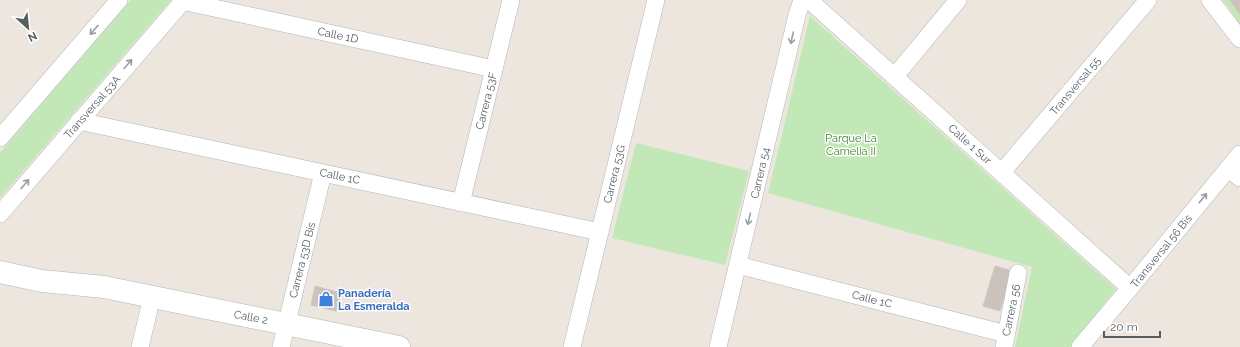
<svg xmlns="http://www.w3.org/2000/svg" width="1240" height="347" font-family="Raleway,sans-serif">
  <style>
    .green { fill: #c3e8b7 }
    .building { fill: #cac2bd; stroke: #d2c6bc }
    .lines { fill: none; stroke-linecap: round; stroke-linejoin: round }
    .minor-casing { stroke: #b0b5b8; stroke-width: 18 }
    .tertiary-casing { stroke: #b0b5b8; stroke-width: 23 }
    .minor { stroke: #fff; stroke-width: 17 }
    .tertiary { stroke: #fff; stroke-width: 22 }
    .oneway { stroke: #9a9ea0 }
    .labels { text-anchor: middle; stroke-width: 3; stroke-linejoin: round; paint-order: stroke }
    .street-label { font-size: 11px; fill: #575e61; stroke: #fff }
    .park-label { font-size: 11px; fill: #3e852c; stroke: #fff }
    .shop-label { font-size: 11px; font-weight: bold; fill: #366cbe; stroke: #fff; text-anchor: start }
  </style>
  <rect width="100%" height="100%" fill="#ede6de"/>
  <!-- green -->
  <g class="green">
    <polygon points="131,0 171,0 0,198 0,153"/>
    <polygon points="1223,0 1240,0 1240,24"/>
    <polygon points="810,16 1116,289 1070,347 1015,347 1032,267 768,193"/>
    <polygon points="636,143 749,171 725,265 612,238"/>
  </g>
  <!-- building -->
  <g class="building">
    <polygon points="1230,0 1240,0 1240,14"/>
    <polygon points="995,266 1012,271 1000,311 983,306"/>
    <polygon points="315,286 341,293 336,311 311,305"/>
  </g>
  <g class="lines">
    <defs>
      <g id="minor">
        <polyline points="809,0 1130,288"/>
        <polyline points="1210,0 1240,39"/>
        <polyline points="182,1 494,69"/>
        <polyline points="895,76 958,0"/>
        <polyline points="79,121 600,232"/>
        <polyline points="0,138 119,0"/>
        <polyline points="1228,168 1240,178"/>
        <polyline points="1002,172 1148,0"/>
        <polyline points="461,203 511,0"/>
        <polyline points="0,214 184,0"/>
        <polyline points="738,265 1006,334"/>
        <polyline points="140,347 152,297"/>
        <polyline points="281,347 323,173"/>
        <polyline points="572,347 656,0"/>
        <polyline points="718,347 797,15 802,0"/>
        <polyline points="1004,347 1018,273"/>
        <polyline points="1080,347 1130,288 1240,154"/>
      </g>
      <polyline id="tertiary" points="0,272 42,281 104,287 399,347"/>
    </defs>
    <!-- minor casing -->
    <use href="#minor" class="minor-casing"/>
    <!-- tertiary casing -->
    <use href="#tertiary" class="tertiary-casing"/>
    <!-- minor -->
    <use href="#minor" class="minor"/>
    <!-- tertiary -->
    <use href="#tertiary" class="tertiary"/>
  </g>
  <!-- one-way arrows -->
  <defs><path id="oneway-shaft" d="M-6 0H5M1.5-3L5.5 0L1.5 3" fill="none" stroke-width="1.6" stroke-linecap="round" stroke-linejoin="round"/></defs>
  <g class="oneway">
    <use href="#oneway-shaft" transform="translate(94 30) rotate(131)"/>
    <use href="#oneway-shaft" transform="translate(792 38) rotate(103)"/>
    <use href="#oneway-shaft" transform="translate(128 64) rotate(-49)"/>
    <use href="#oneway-shaft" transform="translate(25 184) rotate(-49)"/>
    <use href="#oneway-shaft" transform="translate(1203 198) rotate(-51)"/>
    <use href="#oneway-shaft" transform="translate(749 219) rotate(103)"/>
  </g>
  <!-- icons -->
  <defs>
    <symbol id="shop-bare" viewBox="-9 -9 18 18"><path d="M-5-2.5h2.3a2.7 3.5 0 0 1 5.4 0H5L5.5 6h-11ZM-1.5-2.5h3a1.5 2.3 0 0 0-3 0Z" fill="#3f7fe0" stroke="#fff" stroke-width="2.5" paint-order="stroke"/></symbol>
  </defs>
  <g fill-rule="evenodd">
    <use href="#shop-bare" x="315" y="288" width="22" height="22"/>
  </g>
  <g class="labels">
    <!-- street labels -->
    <g class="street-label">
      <text transform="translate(338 35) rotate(12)" y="4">Calle 1D</text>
      <text transform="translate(1075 86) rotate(-50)" y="4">Transversal 55</text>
      <text transform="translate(486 101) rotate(-76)" y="4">Carrera 53F</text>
      <text transform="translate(92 107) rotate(-49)" y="4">Transversal 53A</text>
      <text transform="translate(970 144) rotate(42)" y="4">Calle 1 Sur</text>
      <text transform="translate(760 173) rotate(-77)" y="4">Carrera 54</text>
      <text transform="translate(614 174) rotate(-76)" y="4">Carrera 53G</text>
      <text transform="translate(340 176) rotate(12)" y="4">Calle 1C</text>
      <text transform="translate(1161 251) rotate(-51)" y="4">Transversal 56 Bis</text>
      <text transform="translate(302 260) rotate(-76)" y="4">Carrera 53D Bis</text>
      <text transform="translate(872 299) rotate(14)" y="4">Calle 1C</text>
      <text transform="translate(1011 310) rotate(-78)" y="4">Carrera 56</text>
      <text transform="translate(251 317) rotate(11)" y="4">Calle 2</text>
    </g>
    <!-- park labels -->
    <g class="park-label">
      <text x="851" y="142">Parque La<tspan x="851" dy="13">Camelia II</tspan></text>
    </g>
    <!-- shop labels -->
    <g class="shop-label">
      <text x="338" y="297">Panadería<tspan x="338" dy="13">La Esmeralda</tspan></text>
    </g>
  </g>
  <!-- north arrow -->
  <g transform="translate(28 28) rotate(153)" stroke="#ffffff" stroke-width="3" paint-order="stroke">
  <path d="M0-3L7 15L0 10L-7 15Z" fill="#575e61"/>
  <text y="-6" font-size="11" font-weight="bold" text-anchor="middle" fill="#575e61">N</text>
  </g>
  <!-- scale -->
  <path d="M1104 331v6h56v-6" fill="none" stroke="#575e61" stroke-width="2"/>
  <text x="1110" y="331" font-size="12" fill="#575e61" stroke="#ffffff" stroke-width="3" paint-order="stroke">20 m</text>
</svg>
